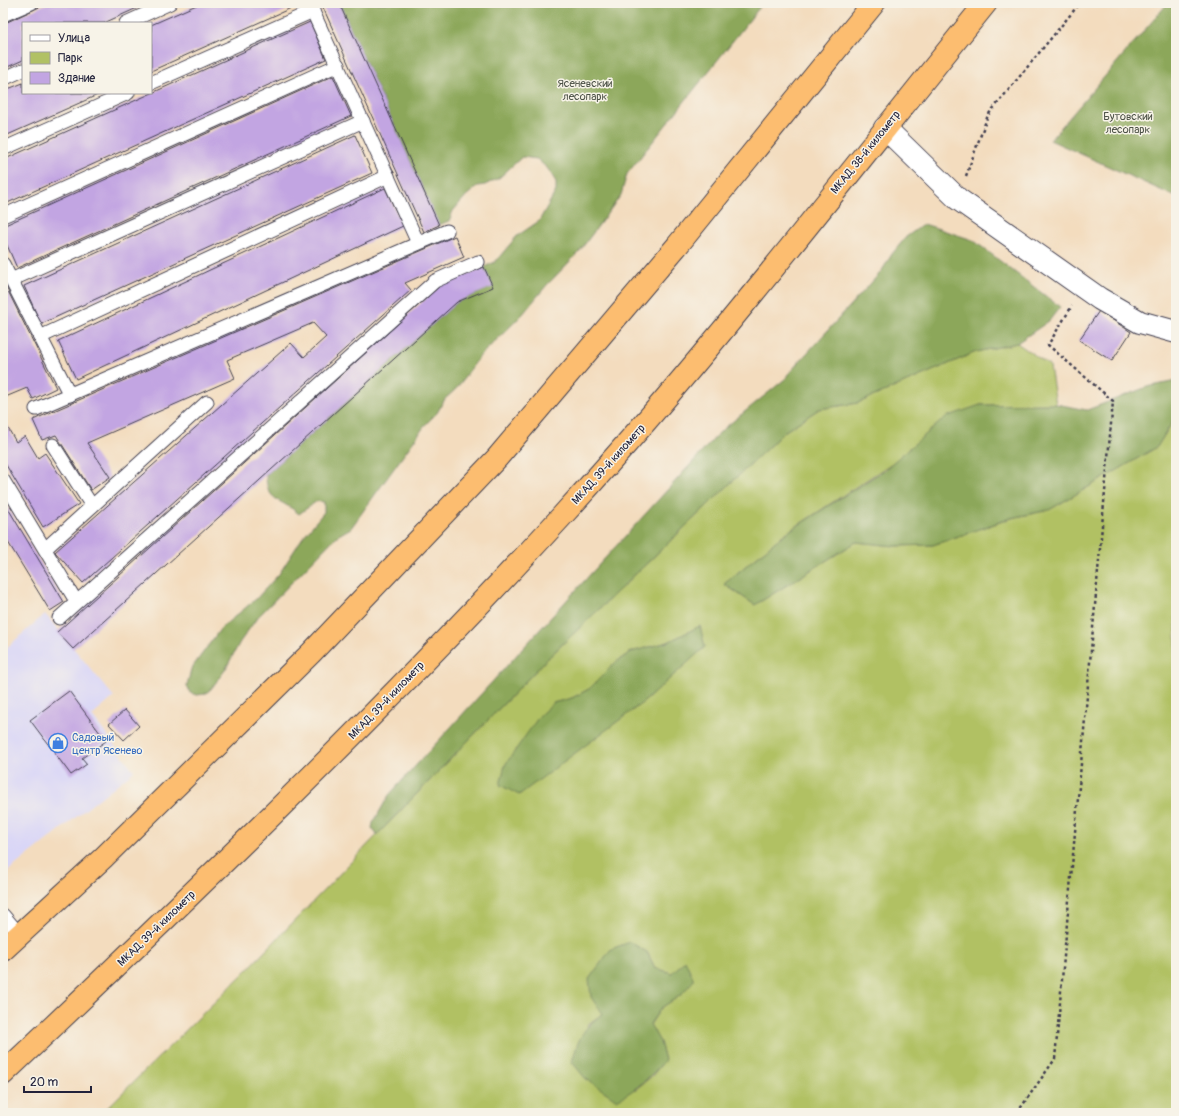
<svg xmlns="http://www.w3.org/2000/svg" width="1179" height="1116" font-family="Pangolin,sans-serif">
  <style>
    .built { fill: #d9d6f7 }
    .green { fill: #b1c164; stroke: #6a7250; fill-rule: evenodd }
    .forest { fill: #8ca75a; stroke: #57644a }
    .building { fill: #c2a5e2 }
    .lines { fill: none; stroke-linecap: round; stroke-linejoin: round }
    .lane-casing { stroke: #413e4f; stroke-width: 15 }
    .street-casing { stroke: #413e4f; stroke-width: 24 }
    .highway-casing { stroke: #413e4f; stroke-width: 24 }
    .path { stroke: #413e4f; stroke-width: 2.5; stroke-dasharray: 3 3; stroke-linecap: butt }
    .lane { stroke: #fff; stroke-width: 13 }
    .street { stroke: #fff; stroke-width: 22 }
    .highway { stroke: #fcbd6f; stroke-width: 22 }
    .labels { text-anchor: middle; stroke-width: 3; stroke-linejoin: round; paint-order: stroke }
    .park-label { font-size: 11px; fill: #4d5247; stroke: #f7f3e8 }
    .street-label { font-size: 11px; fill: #22223b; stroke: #f7f3e8 }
    .shop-label { font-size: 11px; fill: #366cbe; stroke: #f7f3e8; text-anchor: start }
  </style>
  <rect width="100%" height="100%" fill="#f7f3e8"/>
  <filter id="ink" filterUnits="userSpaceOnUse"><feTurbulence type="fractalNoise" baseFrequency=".025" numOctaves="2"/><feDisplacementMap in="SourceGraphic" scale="8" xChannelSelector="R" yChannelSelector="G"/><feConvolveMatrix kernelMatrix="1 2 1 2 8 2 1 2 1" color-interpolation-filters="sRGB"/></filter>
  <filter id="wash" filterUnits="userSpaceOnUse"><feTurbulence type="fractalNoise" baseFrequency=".012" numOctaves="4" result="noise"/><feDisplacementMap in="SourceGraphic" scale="16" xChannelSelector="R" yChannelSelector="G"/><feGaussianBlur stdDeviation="0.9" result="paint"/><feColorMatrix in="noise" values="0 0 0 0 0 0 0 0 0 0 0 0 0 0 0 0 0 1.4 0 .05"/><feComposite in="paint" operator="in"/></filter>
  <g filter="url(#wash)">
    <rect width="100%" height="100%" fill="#f3dcbe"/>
    <!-- built -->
    <polygon class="built" points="45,614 114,697 92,716 134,771 3,875 3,651"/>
    <!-- green -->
    <path class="green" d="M1017,343l33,23 6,38 -76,1 -197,130 -59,49 31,21 101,-63 39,4 38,-1 79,-27 37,-8 108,-63 19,-31v697h-1074l144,-142 301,-312 237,-227 35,-23 39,-6 118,-51zM700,626l4,21 -59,54 -111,81 19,-79 19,-5 17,-9 27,-27 15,-10 37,-10zM647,952l8,16 17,5 13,-12 -4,34 -20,13 -11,17 10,17 5,18 -13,16 -17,14 -48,-65 15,-11z"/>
    <!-- forest -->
    <g class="forest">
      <path d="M339,3h424l-136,171 -6,21 -42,57 -33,34 -24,29 -42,41 -23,32 -12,11 -8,14 -11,11 -75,104 -14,8 -80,82 -17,24 -15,28 -14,19 -6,5 -8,1 -7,-2 -3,-7 4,-17 30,-41 35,-29 23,-25 24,-37 21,-25v-10l-7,-1 -18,13c-17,-15 -33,-12 -33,-39l191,-173 35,-15 -8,-20 11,-5 22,-26 22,-15 17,-30v-9l-8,-13 -11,-10 -15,-2 -23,21 -14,7 -7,1 -12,10 -13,15 -4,10 -10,4z"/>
      <polygon points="1168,3 1176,3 1176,197 1050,140"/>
      <polygon points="924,224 973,240 1060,307 1049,321 1017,343 976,352 858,403 819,409 784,432 547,659 377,835 372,828 373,823 389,795 721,431 785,379 797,364 881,272 892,254 906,237"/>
      <polygon points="1176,381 1176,416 1157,447 1049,510 1011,518 933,545 895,546 856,542 755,605 724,584 783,535 884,470 946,417 980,405 1056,404 1087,410 1147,387"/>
      <polygon points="700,626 705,647 645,701 519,795 500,785 505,765 540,715 553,703 572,698 589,689 616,662 631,652 668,642"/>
      <path d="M630,942l17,10 8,16 17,5 13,-13 9,20 -13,15 -20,13 -11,16 10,18 5,18c-14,17 -28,29 -48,40l-32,-22 -13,-16c7,-24 9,-32 30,-48l-11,-17 -2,-18 22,-30z"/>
    </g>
    <g id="blocks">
      <!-- building -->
      <g class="building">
        <polygon points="48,3 148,3 104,23 23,23 23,60 3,69 3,24"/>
        <polygon points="201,3 300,3 300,4 151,71 151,25"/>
        <polygon points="321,3 339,3 439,225 424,232"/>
        <polygon points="310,22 326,59 3,205 3,160"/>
        <polygon points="333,76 351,116 17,268 3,236 3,226"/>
        <polygon points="23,83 23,93 102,93 3,137 3,91"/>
        <polygon points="355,135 372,173 41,324 24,286"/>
        <polygon points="385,188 403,226 76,379 58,341"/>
        <polygon points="455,236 464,257 405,283 411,290 83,583 55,552 291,343 304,357 326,337 313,323 227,360 235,378 87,443 110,477 91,490 56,435 42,440 33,420"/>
        <polygon points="484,267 493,287 457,302 73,649 57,632 441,285"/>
        <polygon points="3,281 56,388 33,399 27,388 3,398"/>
        <polygon points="1099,311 1131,332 1112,361 1079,340"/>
        <polygon points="5,423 16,442 25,436 38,458 45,453 79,504 43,527 3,460 3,424"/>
        <polygon points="3,500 64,602 50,611 3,534"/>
        <polygon points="69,691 106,741 82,758 87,764 71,775 30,720"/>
        <polygon points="125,710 139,726 124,740 109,724"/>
      </g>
    </g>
  </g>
  <g filter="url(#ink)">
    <use href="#blocks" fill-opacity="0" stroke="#413e4f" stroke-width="1"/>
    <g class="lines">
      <defs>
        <g id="lane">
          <polyline points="309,3 418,243"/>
          <polyline points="3,15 31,3"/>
          <polyline points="126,23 170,3"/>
          <polyline points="3,79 23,70"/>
          <polyline points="151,83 313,11"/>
          <polyline points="3,149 128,93"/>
          <polyline points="3,216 338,65"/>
          <polyline points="3,264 70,395"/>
          <polyline points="11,280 363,121"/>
          <polyline points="40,337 388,176"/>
          <polyline points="36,409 447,231"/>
          <polyline points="53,445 92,506"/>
          <polyline points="3,480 76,601"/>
          <polyline points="45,549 207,402"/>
          <polyline points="59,618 435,281 478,262"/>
          <polyline points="3,915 20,935"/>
        </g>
        <polyline id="street" points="885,128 958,199 1100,299 1140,322 1176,332"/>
        <g id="highway">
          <polyline points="3,950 103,858 311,653 497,458 677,246 874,3"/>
          <path d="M3,1074c191,-181 381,-364 559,-558 150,-164 285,-341 424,-513"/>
        </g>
      </defs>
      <!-- lane casing -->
      <use href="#lane" class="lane-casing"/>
      <!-- street casing -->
      <use href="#street" class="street-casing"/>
      <!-- highway casing -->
      <use href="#highway" class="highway-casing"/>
      <!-- path -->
      <g class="path">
        <polyline points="966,176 988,115 1080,3"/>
        <polyline points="1017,1113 1055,1059 1113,401 1048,345 1072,306"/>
      </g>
      <!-- lane -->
      <use href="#lane" class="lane"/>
      <!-- street -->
      <use href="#street" class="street"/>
      <!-- highway -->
      <use href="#highway" class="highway"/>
    </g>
  </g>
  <!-- icons -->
  <defs>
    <symbol id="shop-ring" viewBox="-11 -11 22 22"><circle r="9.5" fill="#f7f3e8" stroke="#3f7fe0" stroke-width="1.5"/><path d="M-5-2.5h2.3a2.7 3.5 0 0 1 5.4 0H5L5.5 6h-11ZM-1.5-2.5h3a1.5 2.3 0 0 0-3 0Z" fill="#3f7fe0"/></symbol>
  </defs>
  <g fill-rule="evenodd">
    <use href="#shop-ring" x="47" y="732" width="22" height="22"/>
  </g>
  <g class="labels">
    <!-- park labels -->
    <g class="park-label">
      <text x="585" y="87">Ясеневский<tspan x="585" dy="13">лесопарк</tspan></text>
      <text x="1128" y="120">Бутовский<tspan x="1128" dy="13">лесопарк</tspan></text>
    </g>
    <!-- street labels -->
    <g class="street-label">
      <text transform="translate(865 152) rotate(-51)" y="4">МКАД, 38-й километр</text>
      <text transform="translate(608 464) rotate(-48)" y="4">МКАД, 39-й километр</text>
      <text transform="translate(386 700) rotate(-46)" y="4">МКАД, 39-й километр</text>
      <text transform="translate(156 928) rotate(-44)" y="4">МКАД, 39-й километр</text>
    </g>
    <!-- shop labels -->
    <g class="shop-label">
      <text x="72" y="741">Садовый<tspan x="72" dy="13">центр Ясенево</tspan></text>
    </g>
  </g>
  <!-- margin -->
  <rect width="1179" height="1116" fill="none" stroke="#f7f3e8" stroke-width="16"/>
  <!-- legend -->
  <rect x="22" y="22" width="130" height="72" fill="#f7f3e8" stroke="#a29fa3"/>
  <rect x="30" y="35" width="20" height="6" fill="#ffffff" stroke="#a29fa3"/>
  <text x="58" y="42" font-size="12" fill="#22223b">Улица</text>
  <rect x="30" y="52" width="20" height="12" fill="#b1c164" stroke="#a29fa3"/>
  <text x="58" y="62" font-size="12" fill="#22223b">Парк</text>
  <rect x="30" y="72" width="20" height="12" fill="#c2a5e2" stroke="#a29fa3"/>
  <text x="58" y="82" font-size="12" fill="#22223b">Здание</text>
  <!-- scale -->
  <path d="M24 1086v6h67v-6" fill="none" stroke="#22223b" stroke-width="2"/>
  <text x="30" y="1086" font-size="12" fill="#22223b" stroke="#f7f3e8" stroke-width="3" paint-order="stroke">20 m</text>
</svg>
